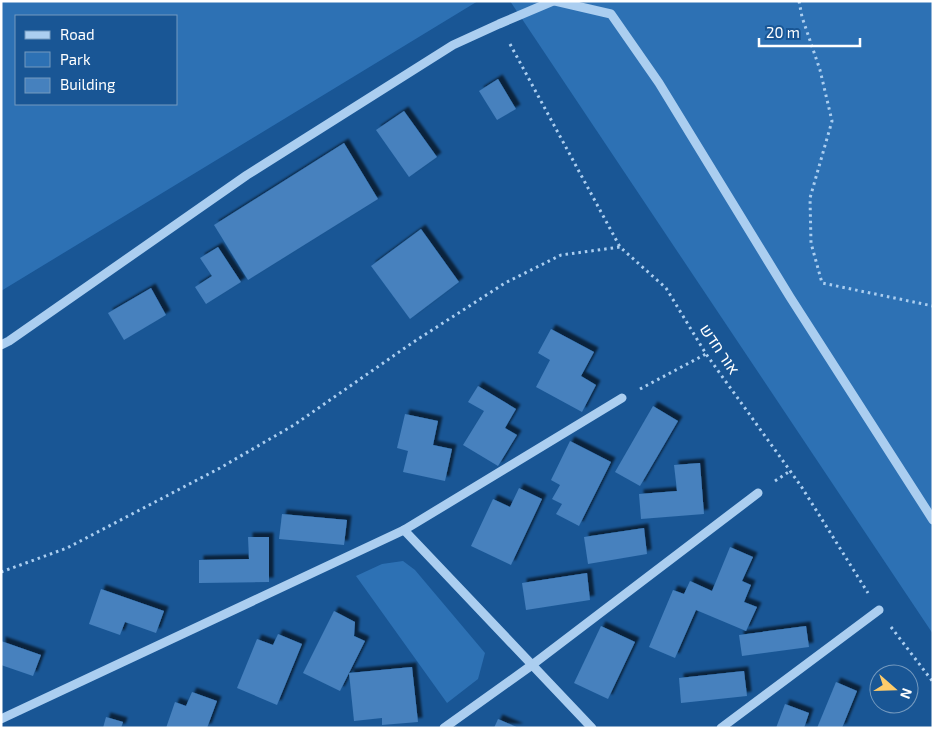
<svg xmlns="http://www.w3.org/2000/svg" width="934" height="729" font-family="'Exo 2',Heebo,sans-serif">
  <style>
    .green { fill: #2d71b4; fill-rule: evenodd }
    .building { fill: #4681be; filter: url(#shadow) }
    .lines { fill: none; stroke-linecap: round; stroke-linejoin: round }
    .path { stroke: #abcef0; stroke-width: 3; stroke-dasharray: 2.5 4; stroke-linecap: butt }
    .minor { stroke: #abcef0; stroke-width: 9 }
    .labels { text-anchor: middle; stroke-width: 4; stroke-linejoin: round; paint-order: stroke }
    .street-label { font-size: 16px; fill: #fff; stroke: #195695 }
  </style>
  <defs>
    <filter id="shadow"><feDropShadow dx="4.5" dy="-4.5" stdDeviation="1" flood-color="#0009"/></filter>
  </defs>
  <rect width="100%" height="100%" fill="#195695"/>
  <!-- green -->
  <g class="green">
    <path d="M1,1h477l-477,290zM16,16h160v88h-160z"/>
    <polygon points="510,1 933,1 933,634"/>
    <polygon points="403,561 415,570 485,653 478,679 447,703 356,576 382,564"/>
  </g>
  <!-- building -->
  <g class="building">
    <polygon points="498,79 516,109 497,120 479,91"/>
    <polygon points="404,111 437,157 409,177 376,130"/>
    <polygon points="344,143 378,199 248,280 214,225"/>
    <polygon points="421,229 459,282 410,319 371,266"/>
    <polygon points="218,247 241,282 206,304 195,287 212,276 200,258"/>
    <polygon points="151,288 166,315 124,340 108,313"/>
    <polygon points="551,329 594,352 581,376 596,385 582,412 536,387 550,360 538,353"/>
    <polygon points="478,386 516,409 505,428 517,435 498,466 463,445 484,411 468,402"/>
    <polygon points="653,406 678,421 640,486 615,472"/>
    <polygon points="405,414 438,421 433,445 452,449 445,481 403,472 408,451 397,448"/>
    <polygon points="570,441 611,462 579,526 556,514 562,504 552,499 560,485 551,480"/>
    <polygon points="700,463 704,514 641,519 639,494 677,491 674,465"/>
    <polygon points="519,488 542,499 511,565 471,546 493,499 510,507"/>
    <polygon points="282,514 347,520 344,545 279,539"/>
    <polygon points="644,528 647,554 588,564 584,537"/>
    <polygon points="248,537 269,537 269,582 199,583 199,560 249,559"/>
    <polygon points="730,547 753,557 742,581 751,585 744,602 757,607 746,631 696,610 675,658 649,647 673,590 684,594 690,581 712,591"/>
    <polygon points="587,573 590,600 526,610 522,583"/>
    <polygon points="101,589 164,611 156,633 125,622 120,635 89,624"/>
    <polygon points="334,611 355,622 354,636 365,641 340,691 303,673"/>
    <polygon points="601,626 635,642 608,699 574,683"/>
    <polygon points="806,626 809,647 742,656 739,635"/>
    <polygon points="278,634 302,644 277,705 237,688 257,639 273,645"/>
    <polygon points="1,641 41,655 33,676 1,665"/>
    <polygon points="412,667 418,722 382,725 382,718 354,721 349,673"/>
    <polygon points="744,671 747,696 681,703 679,678"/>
    <polygon points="836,682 857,691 842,728 817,728"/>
    <polygon points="192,692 217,701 207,728 166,728 175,702 186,706"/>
    <polygon points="785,704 809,713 804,728 776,728"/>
    <polygon points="106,717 123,722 121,728 103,728"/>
    <polygon points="498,719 519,728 494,728"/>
  </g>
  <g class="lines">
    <!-- path -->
    <g class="path">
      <polyline points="799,1 802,17 820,70 832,121 810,198 811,243 822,283 933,306"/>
      <polyline points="510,44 620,247 666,288 706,354 801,486 868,593"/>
      <polyline points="640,389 706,354"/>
      <polyline points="775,481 790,471"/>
      <polyline points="1,572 67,548 220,468 294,425 412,343 505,283 561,255 620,247"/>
      <polyline points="891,627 933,682"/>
    </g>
    <!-- minor -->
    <g class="minor">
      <polyline points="555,1 611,14 659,83 790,297 933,520"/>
      <polyline points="1,345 9,341 247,175 453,45 499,24 553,1"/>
      <polyline points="404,530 592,728"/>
      <polyline points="1,719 404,530 622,398"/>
      <polyline points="444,728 532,665 758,493"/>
      <polyline points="721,728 879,610"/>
    </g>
  </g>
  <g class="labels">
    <!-- street labels -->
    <g class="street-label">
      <text transform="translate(720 349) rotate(56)" y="6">אור חדש</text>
    </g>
  </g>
  <!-- border -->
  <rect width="934" height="729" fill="none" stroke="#ffffff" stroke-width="5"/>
  <!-- legend -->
  <rect x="15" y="15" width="162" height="90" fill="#195695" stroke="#759abf"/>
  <rect x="25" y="31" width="25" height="8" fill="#abcef0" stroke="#759abf"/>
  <text x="60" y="40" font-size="15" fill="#ffffff">Road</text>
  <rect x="25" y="52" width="25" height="15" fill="#2d71b4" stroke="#759abf"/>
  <text x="60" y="65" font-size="15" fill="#ffffff">Park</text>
  <rect x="25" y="78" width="25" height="15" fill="#4681be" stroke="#759abf"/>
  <text x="60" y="90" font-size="15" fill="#ffffff">Building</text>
  <!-- north arrow -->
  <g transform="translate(894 689) rotate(110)"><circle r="24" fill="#195695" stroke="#759abf"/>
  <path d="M0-4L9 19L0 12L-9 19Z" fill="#ffcc6a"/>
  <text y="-8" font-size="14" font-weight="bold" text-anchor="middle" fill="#ffffff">N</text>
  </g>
  <!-- scale -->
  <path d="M759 38v8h101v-8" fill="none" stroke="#ffffff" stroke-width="2.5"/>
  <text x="766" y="38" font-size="15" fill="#ffffff" stroke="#195695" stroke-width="4" paint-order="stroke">20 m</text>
</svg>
